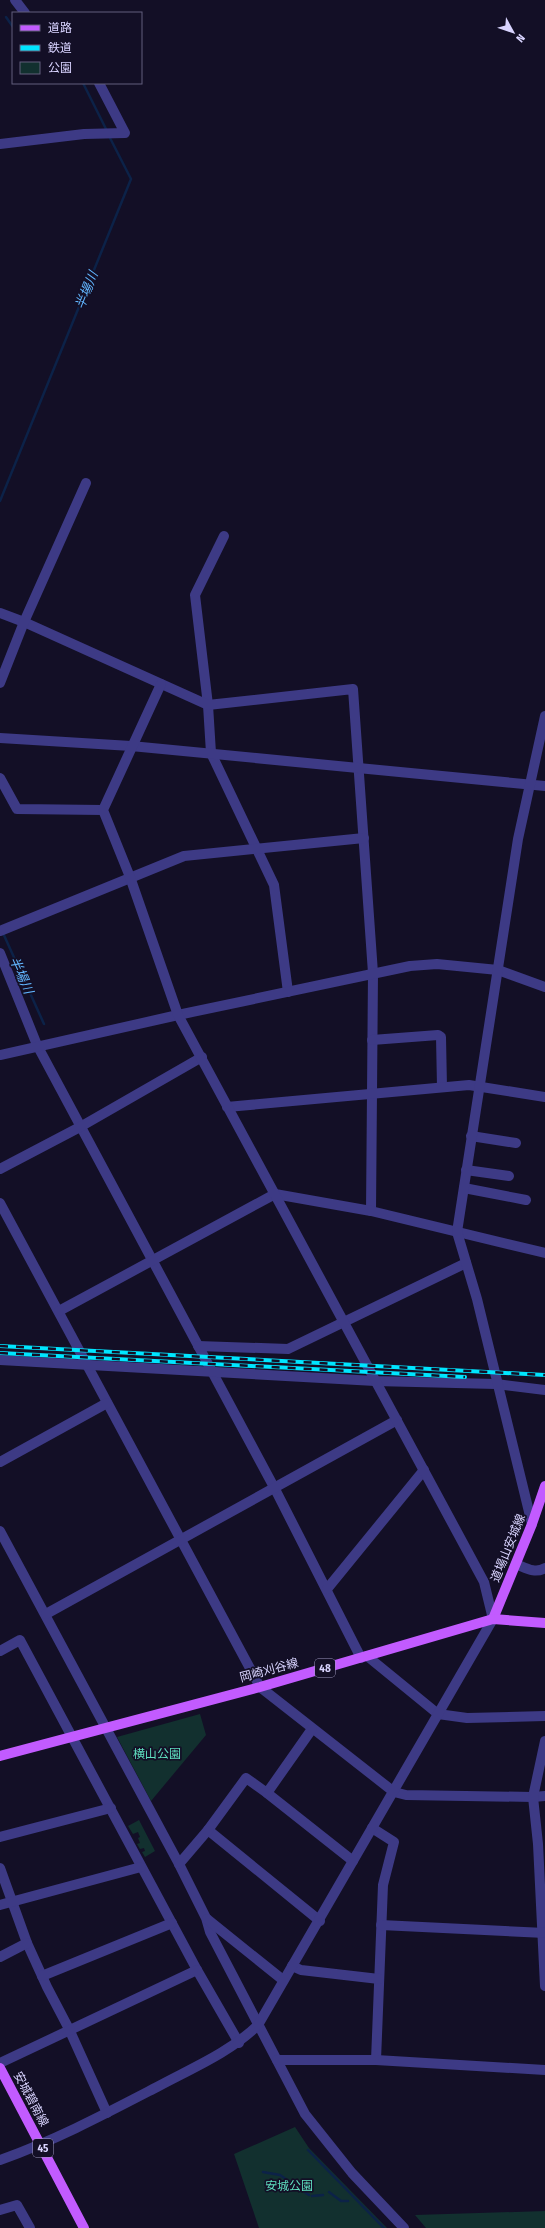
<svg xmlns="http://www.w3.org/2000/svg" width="545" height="2228" font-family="'Fira Sans Condensed','Noto Sans JP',sans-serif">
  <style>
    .green { fill: #12302f }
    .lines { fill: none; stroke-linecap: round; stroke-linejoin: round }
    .stream { stroke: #0c2248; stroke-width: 2.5 }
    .minor { stroke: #3d3a85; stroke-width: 10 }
    .major { stroke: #c25bff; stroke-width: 10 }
    .rail-casing { stroke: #00e5ff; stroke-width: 4 }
    .rail { stroke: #130f26; stroke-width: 2.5; stroke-dasharray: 8; stroke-linecap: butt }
    .labels { text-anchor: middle; stroke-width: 3.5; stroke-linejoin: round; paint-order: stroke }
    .shield { fill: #130f26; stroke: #9e99be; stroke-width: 1 }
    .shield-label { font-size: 11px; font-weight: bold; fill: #d9d4ff }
    .street-label { font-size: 12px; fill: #d9d4ff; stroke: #130f26 }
    .park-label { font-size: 12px; fill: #5fe0c0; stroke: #130f26 }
    .water-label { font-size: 13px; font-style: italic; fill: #62b6ff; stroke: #130f26 }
  </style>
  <rect width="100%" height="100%" fill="#130f26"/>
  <!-- green -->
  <g class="green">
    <polygon points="200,1714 206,1735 151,1801 117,1737"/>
    <polygon points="139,1820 155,1851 145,1857 142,1852 145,1851 144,1848 140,1849 137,1844 140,1843 138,1838 140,1837 138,1832 133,1834 128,1826"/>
    <polygon points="295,2127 309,2148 387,2228 259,2228 234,2154"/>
    <polygon points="545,2211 545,2228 426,2228 415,2215"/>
  </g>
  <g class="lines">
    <!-- stream -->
    <g class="stream">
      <polyline points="6,17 13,27"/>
      <polyline points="83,83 107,131"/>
      <polyline points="0,501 131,179 109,136"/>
      <polyline points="3,933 44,1024"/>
      <polyline points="308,2150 384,2228"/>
      <polyline points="263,2172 280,2175 309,2195"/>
      <polyline points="329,2192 341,2201 348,2201"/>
      <polyline points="312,2196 323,2195"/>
    </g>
    <!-- minor -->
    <g class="minor">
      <polyline points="15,0 25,13"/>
      <polyline points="0,144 84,134 125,133 99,83"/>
      <polyline points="224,536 195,595 208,705 211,753 274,885 288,992"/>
      <polyline points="0,613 24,622 208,705 353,689 373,973 371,1211"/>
      <polyline points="0,683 24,622 86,483"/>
      <polyline points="0,738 131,746 545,786"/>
      <polyline points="0,778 17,809 103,810"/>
      <polyline points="0,931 184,856 364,838"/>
      <polyline points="0,953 37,1045 275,1489 361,1658"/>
      <polyline points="372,1040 438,1035 441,1037 442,1087"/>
      <polyline points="0,1055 178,1015 410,966 437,964 498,970 545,987"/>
      <polyline points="227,1107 469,1085 545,1097"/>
      <polyline points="471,1136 516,1143"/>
      <polyline points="0,1169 80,1127 202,1057"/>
      <polyline points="466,1170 509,1176"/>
      <polyline points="464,1188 526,1200"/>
      <polyline points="0,1203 260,1687 394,1792 406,1795 533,1797 545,1796"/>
      <polyline points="59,1311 275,1194 371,1211 545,1253"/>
      <polyline points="198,1346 288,1349 466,1263"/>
      <polyline points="0,1360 375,1381 496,1384 545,1390"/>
      <polyline points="0,1462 107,1403"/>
      <polyline points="532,1524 477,1299 457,1232 518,839 545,716"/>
      <polyline points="0,1531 179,1864 206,1918 210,1932 305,2114 352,2173 404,2228"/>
      <path d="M516,1564c10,4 19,10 29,4"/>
      <polyline points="327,1589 424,1470"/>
      <polyline points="46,1614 397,1420"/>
      <polyline points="0,1651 20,1640 197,1970 239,2043"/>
      <polyline points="367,1656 438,1714 467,1718 545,1716"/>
      <polyline points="545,1741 533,1797 538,1844 545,1986"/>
      <polyline points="267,1793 353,1861"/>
      <polyline points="372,1828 394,1842 383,1885 376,2060"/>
      <polyline points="208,1830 320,1921"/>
      <polyline points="0,1837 111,1808"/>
      <polyline points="179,1864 208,1830 246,1778 267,1793 312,1729"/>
      <polyline points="0,1868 27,1943 47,1987 69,2029 107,2113"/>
      <polyline points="0,1905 141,1867"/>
      <polyline points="207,1919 283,1980"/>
      <polyline points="381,1925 545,1933"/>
      <polyline points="0,1957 27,1943"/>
      <polyline points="292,1966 301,1970 379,1979"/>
      <polyline points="42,1976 172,1923"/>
      <polyline points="277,2060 376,2060 545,2070"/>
      <polyline points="0,2063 197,1970"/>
      <path d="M0,2160c56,-20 105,-46 157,-73 35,-19 72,-34 101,-62l235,-406 -9,-37 -306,-567 -48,-138 -27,-67 58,-126"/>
      <polyline points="0,2210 17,2205 30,2228"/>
    </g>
    <!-- major -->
    <g class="major">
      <polyline points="493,1619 532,1524 545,1486"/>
      <polyline points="0,1756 260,1687 493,1619 545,1623"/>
      <polyline points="0,2068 84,2228"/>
    </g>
    <defs>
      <g id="rail">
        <polyline points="0,1346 545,1375"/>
        <polyline points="0,1353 465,1377"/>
      </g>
    </defs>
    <!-- rail casing -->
    <use href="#rail" class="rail-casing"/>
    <!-- rail -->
    <use href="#rail" class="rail"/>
  </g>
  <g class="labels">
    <!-- shield labels -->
    <g class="shield">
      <rect x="315" y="1659" width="20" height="18" rx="3"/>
      <rect x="33" y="2139" width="20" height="18" rx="3"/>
    </g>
    <g class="shield-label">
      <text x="325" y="1672">48</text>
      <text x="43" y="2152">45</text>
    </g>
    <!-- street labels -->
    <g class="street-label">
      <text transform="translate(508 1548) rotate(-68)" y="4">道場山安城線</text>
      <text transform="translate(269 1670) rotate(-15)" y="4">岡崎刈谷線</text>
      <text transform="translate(31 2099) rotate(62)" y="4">安城碧南線</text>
    </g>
    <!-- park labels -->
    <g class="park-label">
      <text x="157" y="1758">横山公園</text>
      <text x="289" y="2190">安城公園</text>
    </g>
    <!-- water labels -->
    <g class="water-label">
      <text transform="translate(86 290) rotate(-68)" y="5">半場川</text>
      <text transform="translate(22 975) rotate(66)" y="5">半場川</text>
    </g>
  </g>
  <!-- legend -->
  <rect x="12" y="12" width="130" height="72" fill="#130f26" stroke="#625e7d"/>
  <rect x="20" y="25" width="20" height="6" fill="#c25bff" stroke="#625e7d"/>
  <text x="48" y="32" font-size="12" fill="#d9d4ff">道路</text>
  <rect x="20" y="45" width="20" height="6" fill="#00e5ff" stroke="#625e7d"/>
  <text x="48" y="52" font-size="12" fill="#d9d4ff">鉄道</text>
  <rect x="20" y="62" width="20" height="12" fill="#12302f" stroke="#625e7d"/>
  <text x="48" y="72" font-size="12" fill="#d9d4ff">公園</text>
  <!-- north arrow -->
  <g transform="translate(513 32) rotate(130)" stroke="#130f26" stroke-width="3" paint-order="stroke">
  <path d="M0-3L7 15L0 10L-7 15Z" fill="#d9d4ff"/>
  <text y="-6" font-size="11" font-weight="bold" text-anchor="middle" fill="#d9d4ff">N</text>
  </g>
</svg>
